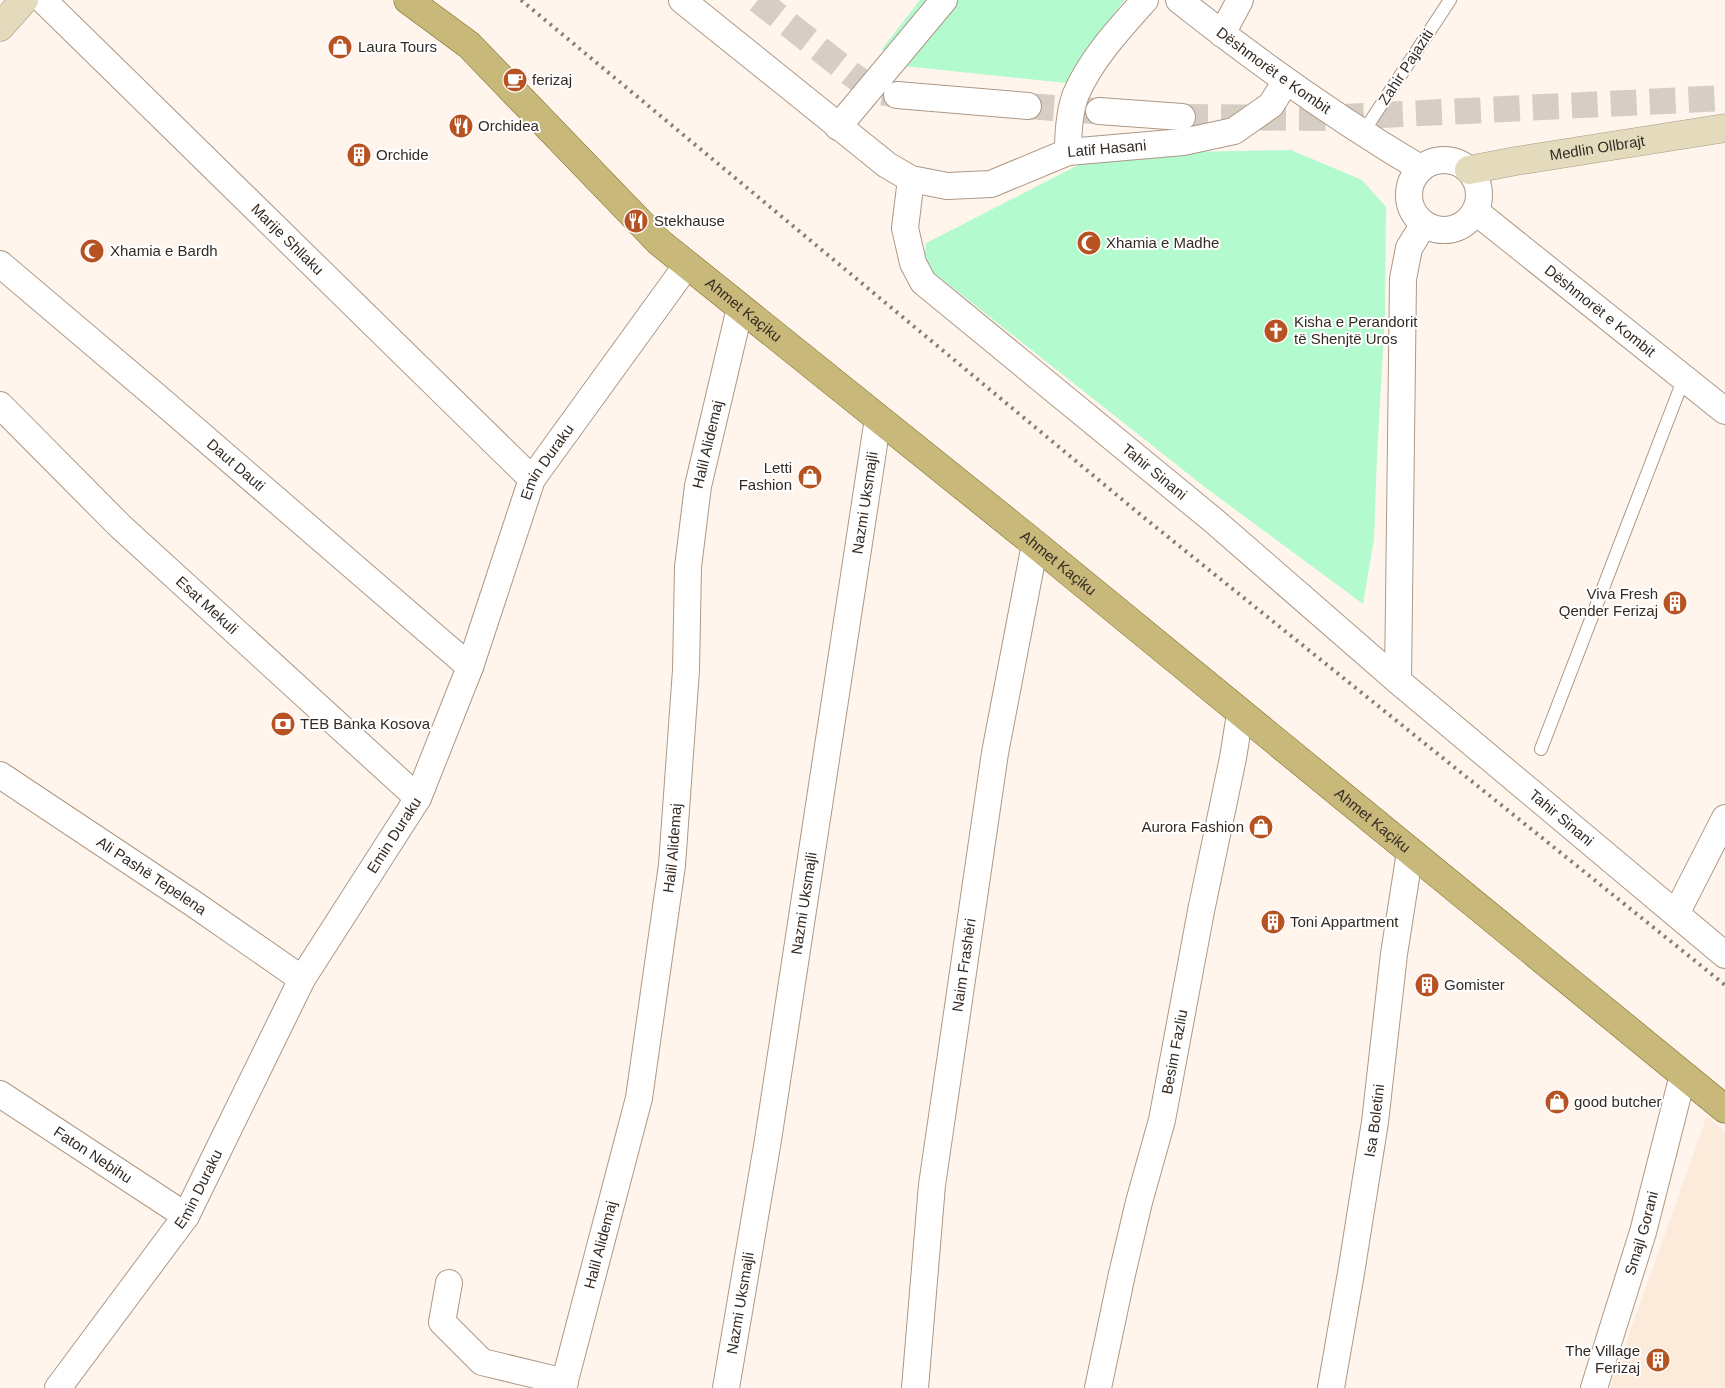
<svg xmlns="http://www.w3.org/2000/svg" width="1725" height="1388" font-family="Arial,sans-serif">
  <style>
    .built { fill: #fceadb }
    .green { fill: #b3facf }
    .lines { fill: none; stroke-linecap: round; stroke-linejoin: round }
    .street-tunnel { stroke: #d6cdc5; stroke-width: 26; stroke-dasharray: 26 13; stroke-linecap: butt }
    .lane-casing { stroke: #ad9885; stroke-width: 14 }
    .street-casing { stroke: #ad9885; stroke-width: 28 }
    .secondary-casing { stroke: #ad9885; stroke-width: 29 }
    .primary-casing { stroke: #7c6721; stroke-width: 29 }
    .lane { stroke: #fff; stroke-width: 12 }
    .street { stroke: #fff; stroke-width: 26 }
    .secondary { stroke: #e3dbbc; stroke-width: 28 }
    .primary { stroke: #c8b879; stroke-width: 28 }
    .rail { stroke: #877e76; stroke-width: 4; stroke-dasharray: 2.5 5; stroke-linecap: butt }
    .labels { text-anchor: middle; stroke-width: 4; stroke-linejoin: round; paint-order: stroke }
    .poi-label { font-size: 15px; fill: #342b24; stroke: #fff; text-anchor: start }
    .street-label { font-size: 15px; fill: #342b24; stroke: #fff }
  </style>
  <rect width="100%" height="100%" fill="#fff5ed"/>
  <!-- built -->
  <polygon class="built" points="1707,1116 1725,1132 1725,1388 1610,1388"/>
  <!-- green -->
  <g class="green">
    <polygon points="920,0 1124,0 1066,83 903,66 882,49"/>
    <polygon points="1291,150 1362,180 1386,207 1385,314 1377,455 1374,539 1363,604 1206,488 924,265 926,243 1094,157 1136,153"/>
  </g>
  <g class="lines">
    <!-- street-tunnel -->
    <g class="street-tunnel">
      <polyline points="758,0 851,74 875,91 897,95"/>
      <polyline points="1028,106 1093,111"/>
      <polyline points="1182,117 1323,118 1725,98"/>
    </g>
    <defs>
      <g id="lane">
        <polyline points="1362,134 1450,0"/>
        <polyline points="1541,749 1684,378"/>
      </g>
      <g id="street">
        <path id="s1" d="M43,0l489,479"/>
        <path id="s2" d="M682,0l205,165 24,14 36,7 44,-2 77,-32 115,-10 51,-11 37,-26 15,-24"/>
        <path id="s3" d="M1179,0c77,61 157,118 241,168"/>
        <polyline points="1222,34 1240,0"/>
        <polyline points="897,95 1028,106"/>
        <polyline points="1099,111 1182,117"/>
        <polyline points="838,127 944,0"/>
        <path d="M1068,152c0,-19 1,-40 8,-58 15,-35 44,-66 69,-94"/>
        <circle cx="1444" cy="195" r="35"/>
        <path id="s4" d="M911,179l-6,49 8,35 10,19 290,238 185,161"/>
        <path id="s5" d="M1475,211l250,200"/>
        <path id="s6" d="M1424,224l-15,24 -6,31 -5,402 327,274"/>
        <path id="s7" d="M0,264l157,133 313,270"/>
        <path id="s8" d="M0,405l120,121 298,272"/>
        <path id="s9" d="M0,775l194,129 108,75"/>
        <polyline points="1676,914 1725,818"/>
        <path id="s10" d="M0,1094l186,122"/>
        <polyline points="449,1283 442,1322 482,1362 565,1382"/>
        <path id="s11" d="M58,1388l128,-172 116,-237 116,-181 52,-131 62,-188 155,-214"/>
        <path id="s12" d="M563,1388l76,-290 33,-233 14,-195 2,-103 10,-81 42,-178"/>
        <path id="s13" d="M726,1388l42,-248 110,-722"/>
        <path id="s14" d="M915,1388l17,-203 63,-432 40,-209"/>
        <path id="s15" d="M1098,1388l24,-114 17,-72 23,-82 39,-209 32,-153 7,-44"/>
        <path id="s16" d="M1331,1388l20,-115 24,-151 19,-168 16,-102"/>
        <path id="s17" d="M1594,1388l49,-156 40,-157"/>
      </g>
      <g id="secondary">
        <polyline points="0,27 24,0"/>
        <path id="s18" d="M1469,170l47,-9 209,-33"/>
      </g>
      <g id="primary">
        <path id="s19" d="M408,0l61,45 190,197 376,302 690,565"/>
      </g>
    </defs>
    <!-- lane casing -->
    <use href="#lane" class="lane-casing"/>
    <!-- street casing -->
    <use href="#street" class="street-casing"/>
    <!-- secondary casing -->
    <use href="#secondary" class="secondary-casing"/>
    <!-- primary casing -->
    <use href="#primary" class="primary-casing"/>
    <!-- lane -->
    <use href="#lane" class="lane"/>
    <!-- street -->
    <use href="#street" class="street"/>
    <!-- secondary -->
    <use href="#secondary" class="secondary"/>
    <!-- primary -->
    <use href="#primary" class="primary"/>
    <!-- rail -->
    <polyline class="rail" points="521,0 1142,516 1725,985"/>
  </g>
  <!-- icons -->
  <defs>
    <symbol id="shop-disc" viewBox="-11 -11 22 22"><circle r="9.5" fill="#b75222" stroke="#fff"/><path d="M-5-2.5h2.3a2.7 3.5 0 0 1 5.4 0H5L5.5 6h-11ZM-1.5-2.5h3a1.5 2.3 0 0 0-3 0Z" fill="#fff"/></symbol>
    <symbol id="cafe-disc" viewBox="-11 -11 22 22"><circle r="9.5" fill="#b75222" stroke="#fff"/><path d="M-5.5-4.5H6V0H3Q3 3.5 0 3.5H-2.5Q-5.5 3.5-5.5 0ZM3-3.2v2h1.7v-2ZM-6 4.5H4V6H-6Z" fill="#fff"/></symbol>
    <symbol id="restaurant-disc" viewBox="-11 -11 22 22"><circle r="9.5" fill="#b75222" stroke="#fff"/><path d="M-5-6h1v4h1v-4h1v4h1v-4h1v5L-1.5 .5V6h-2V.5L-5-1ZM5-6V6H3V1.5H1.5Q1.5-4 5-6Z" fill="#fff"/></symbol>
    <symbol id="building-disc" viewBox="-11 -11 22 22"><circle r="9.5" fill="#b75222" stroke="#fff"/><path d="M-4-6H4V6H1V3H-1V6H-4ZM-2.5-4.3h1.7v1.8h-1.7ZM.8-4.3h1.7v1.8H.8ZM-2.5-1h1.7V.8h-1.7ZM.8-1h1.7V.8H.8Z" fill="#fff"/></symbol>
    <symbol id="mosque-disc" viewBox="-11 -11 22 22"><circle r="9.5" fill="#b75222" stroke="#fff"/><path d="M3.5-4.9A6 6 0 1 0 3.5 4.9A5 5 0 1 1 3.5-4.9Z" fill="#fff"/></symbol>
    <symbol id="church-disc" viewBox="-11 -11 22 22"><circle r="9.5" fill="#b75222" stroke="#fff"/><path d="M-1.2-6h2.4v3.5h3.3v2.4h-3.3V6h-2.4V-.1h-3.3v-2.4h3.3Z" fill="#fff"/></symbol>
    <symbol id="bank-disc" viewBox="-11 -11 22 22"><circle r="9.5" fill="#b75222" stroke="#fff"/><path d="M-6-4H6V4H-6ZM0-2.3a2.3 2.3 0 1 0 0 4.6a2.3 2.3 0 1 0 0-4.6Z" fill="#fff"/></symbol>
  </defs>
  <g fill-rule="evenodd">
    <use href="#shop-disc" x="326" y="33" width="28" height="28"/>
    <use href="#cafe-disc" x="501" y="66" width="28" height="28"/>
    <use href="#restaurant-disc" x="447" y="112" width="28" height="28"/>
    <use href="#building-disc" x="345" y="141" width="28" height="28"/>
    <use href="#restaurant-disc" x="622" y="207" width="28" height="28"/>
    <use href="#mosque-disc" x="1075" y="229" width="28" height="28"/>
    <use href="#mosque-disc" x="78" y="237" width="28" height="28"/>
    <use href="#church-disc" x="1262" y="317" width="28" height="28"/>
    <use href="#shop-disc" x="796" y="463" width="28" height="28"/>
    <use href="#building-disc" x="1661" y="589" width="28" height="28"/>
    <use href="#bank-disc" x="269" y="710" width="28" height="28"/>
    <use href="#shop-disc" x="1247" y="813" width="28" height="28"/>
    <use href="#building-disc" x="1259" y="908" width="28" height="28"/>
    <use href="#building-disc" x="1413" y="971" width="28" height="28"/>
    <use href="#shop-disc" x="1543" y="1088" width="28" height="28"/>
    <use href="#building-disc" x="1644" y="1346" width="28" height="28"/>
  </g>
  <g class="labels">
    <!-- poi labels -->
    <g class="poi-label">
      <text x="358" y="52">Laura Tours</text>
      <text x="532" y="85">ferizaj</text>
      <text x="478" y="131">Orchidea</text>
      <text x="376" y="160">Orchide</text>
      <text x="654" y="226">Stekhause</text>
      <text x="1106" y="248">Xhamia e Madhe</text>
      <text x="110" y="256">Xhamia e Bardh</text>
      <text x="1294" y="327">Kisha e Perandorit<tspan x="1294" dy="17">të Shenjtë Uros</tspan></text>
      <text x="792" y="473" text-anchor="end">Letti<tspan x="792" dy="17">Fashion</tspan></text>
      <text x="1658" y="599" text-anchor="end">Viva Fresh<tspan x="1658" dy="17">Qender Ferizaj</tspan></text>
      <text x="300" y="729">TEB Banka Kosova</text>
      <text x="1244" y="832" text-anchor="end">Aurora Fashion</text>
      <text x="1290" y="927">Toni Appartment</text>
      <text x="1444" y="990">Gomister</text>
      <text x="1574" y="1107">good butcher</text>
      <text x="1640" y="1356" text-anchor="end">The Village<tspan x="1640" dy="17">Ferizaj</tspan></text>
    </g>
    <!-- street labels -->
    <g class="street-label">
      <text transform="translate(1406 67) rotate(-57)" y="5">Zahir Pajaziti</text>
      <text dy="5" stroke="none"><textPath href="#s3" startOffset="118">Dëshmorët e Kombit</textPath></text>
      <text dy="5" stroke="none"><textPath href="#s18" startOffset="130">Medlin Ollbrajt</textPath></text>
      <text dy="5" stroke="none"><textPath href="#s2" startOffset="494">Latif Hasani</textPath></text>
      <text dy="5" stroke="none"><textPath href="#s1" startOffset="342">Marije Shllaku</textPath></text>
      <text dy="5" stroke="none"><textPath href="#s19" startOffset="458">Ahmet Kaçiku</textPath></text>
      <text dy="5" stroke="none"><textPath href="#s5" startOffset="160">Dëshmorët e Kombit</textPath></text>
      <text dy="5" stroke="none"><textPath href="#s12" startOffset="958">Halil Alidemaj</textPath></text>
      <text dy="5" stroke="none"><textPath href="#s11" startOffset="1054">Emin Duraku</textPath></text>
      <text dy="5" stroke="none"><textPath href="#s7" startOffset="310">Daut Dauti</textPath></text>
      <text dy="5" stroke="none"><textPath href="#s4" startOffset="406">Tahir Sinani</textPath></text>
      <text dy="5" stroke="none"><textPath href="#s13" startOffset="896">Nazmi Uksmajli</textPath></text>
      <text dy="5" stroke="none"><textPath href="#s19" startOffset="862">Ahmet Kaçiku</textPath></text>
      <text dy="5" stroke="none"><textPath href="#s8" startOffset="288">Esat Mekuli</textPath></text>
      <text dy="5" stroke="none"><textPath href="#s6" startOffset="675">Tahir Sinani</textPath></text>
      <text dy="5" stroke="none"><textPath href="#s19" startOffset="1268">Ahmet Kaçiku</textPath></text>
      <text dy="5" stroke="none"><textPath href="#s11" startOffset="649">Emin Duraku</textPath></text>
      <text dy="5" stroke="none"><textPath href="#s12" startOffset="552">Halil Alidemaj</textPath></text>
      <text dy="5" stroke="none"><textPath href="#s9" startOffset="182">Ali Pashë Tepelena</textPath></text>
      <text dy="5" stroke="none"><textPath href="#s13" startOffset="491">Nazmi Uksmajli</textPath></text>
      <text dy="5" stroke="none"><textPath href="#s14" startOffset="426">Naim Frashëri</textPath></text>
      <text dy="5" stroke="none"><textPath href="#s15" startOffset="345">Besim Fazliu</textPath></text>
      <text dy="5" stroke="none"><textPath href="#s16" startOffset="271">Isa Boletini</textPath></text>
      <text dy="5" stroke="none"><textPath href="#s10" startOffset="111">Faton Nebihu</textPath></text>
      <text dy="5" stroke="none"><textPath href="#s11" startOffset="244">Emin Duraku</textPath></text>
      <text dy="5" stroke="none"><textPath href="#s17" startOffset="162">Smajl Gorani</textPath></text>
      <text dy="5" stroke="none"><textPath href="#s12" startOffset="148">Halil Alidemaj</textPath></text>
      <text dy="5" stroke="none"><textPath href="#s13" startOffset="86">Nazmi Uksmajli</textPath></text>
    </g>
  </g>
</svg>
